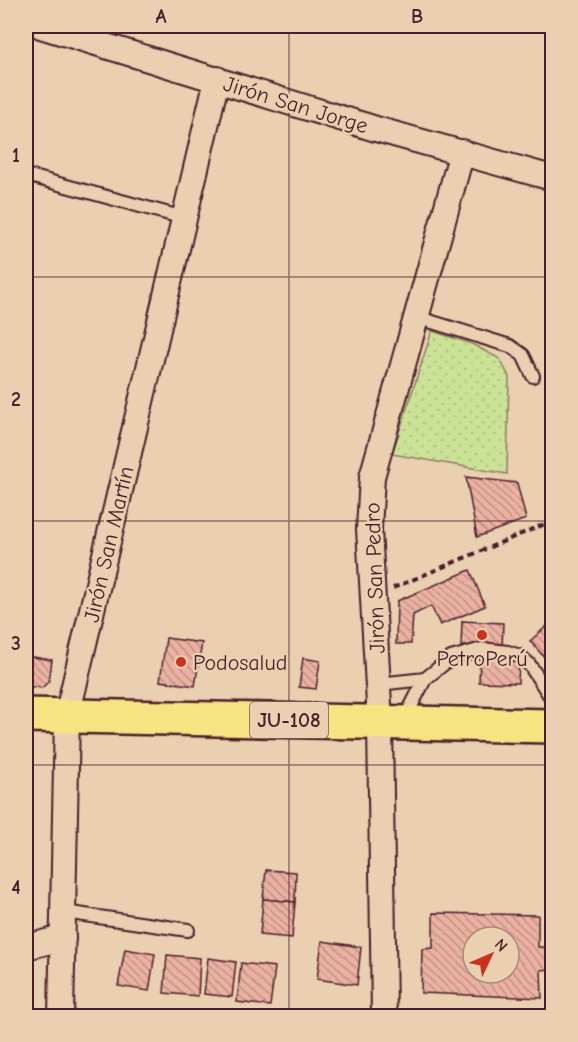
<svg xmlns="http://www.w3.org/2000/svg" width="578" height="1042" font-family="'Comic Neue',sans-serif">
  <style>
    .park { fill: url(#park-dots); stroke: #8a8061; stroke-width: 1.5 }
    .building { fill: url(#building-back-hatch); stroke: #4a1f2b; stroke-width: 1.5; fill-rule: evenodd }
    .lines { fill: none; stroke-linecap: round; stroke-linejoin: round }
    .service-casing { stroke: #4a1f2b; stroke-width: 16 }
    .minor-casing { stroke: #4a1f2b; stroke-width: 28 }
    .primary-casing { stroke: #4a1f2b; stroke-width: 38 }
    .path { stroke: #4a1f2b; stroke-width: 4; stroke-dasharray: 6 4.5; stroke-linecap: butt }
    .service { stroke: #ead0b1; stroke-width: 12 }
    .minor { stroke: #ead0b1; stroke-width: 24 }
    .primary { stroke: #f6e381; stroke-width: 33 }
    .grid { fill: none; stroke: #4a1f2b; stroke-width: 1.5; stroke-opacity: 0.55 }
    .poi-dot { fill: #c8321e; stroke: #ead0b1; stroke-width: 2 }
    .labels { text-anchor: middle; stroke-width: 4.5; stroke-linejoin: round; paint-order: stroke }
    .shield { fill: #ead0b1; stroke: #7a5453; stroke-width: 1.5 }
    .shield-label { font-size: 21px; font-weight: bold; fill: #4a1f2b }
    .street-label { font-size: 22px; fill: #4a1f2b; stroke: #ead0b1 }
    .poi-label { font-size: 22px; fill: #4a1f2b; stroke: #ead0b1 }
    .neatline { fill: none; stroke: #4a1f2b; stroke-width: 2 }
    .grid-label { font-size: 20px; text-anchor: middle; font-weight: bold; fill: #4a1f2b }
  </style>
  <defs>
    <pattern id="park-dots" width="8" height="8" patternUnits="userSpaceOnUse" patternTransform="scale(1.5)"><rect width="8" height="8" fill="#cbe297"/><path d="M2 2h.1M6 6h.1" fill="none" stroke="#b0c182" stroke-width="1.8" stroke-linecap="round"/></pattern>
    <pattern id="building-back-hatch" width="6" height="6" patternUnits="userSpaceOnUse" patternTransform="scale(1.5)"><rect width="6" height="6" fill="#ebb2a2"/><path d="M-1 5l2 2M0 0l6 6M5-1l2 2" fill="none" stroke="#c09084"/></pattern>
  </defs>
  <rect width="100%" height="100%" fill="#ead0b1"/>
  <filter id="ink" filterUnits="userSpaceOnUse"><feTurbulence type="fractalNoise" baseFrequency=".0167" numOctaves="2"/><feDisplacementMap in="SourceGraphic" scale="12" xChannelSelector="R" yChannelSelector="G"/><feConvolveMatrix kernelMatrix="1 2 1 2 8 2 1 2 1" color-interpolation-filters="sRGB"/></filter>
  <g filter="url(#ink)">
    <!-- park -->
    <polygon class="park" points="432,331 472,344 500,359 509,377 507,474 392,454"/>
    <!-- building -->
    <g class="building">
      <polygon points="466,477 517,483 526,519 477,537"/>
      <polygon points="470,570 485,606 440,625 431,606 413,615 411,644 396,644 397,601"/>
      <polygon points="462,621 503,623 502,649 461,646"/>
      <polygon points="549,624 552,628 552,666 530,641"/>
      <polygon points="166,638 202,643 195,686 160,681"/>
      <polygon points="26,656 52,660 49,681 42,688 26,686"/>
      <polygon points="480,656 519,658 518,683 479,682"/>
      <polygon points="303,658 320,661 316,689 299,687"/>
      <polygon points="266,870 296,872 295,902 263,899"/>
      <polygon points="263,899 295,902 292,938 260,935"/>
      <path d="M433,913l105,2v32h11l-1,-22h4v91h-2l1,-47 -10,1 1,28 -121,-5 1,-44 11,-1zM473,937h36v36h-36z"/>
      <polygon points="322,941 361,947 357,985 317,979"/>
      <polygon points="125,949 155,954 149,991 118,986"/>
      <polygon points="167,955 200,958 198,996 164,993"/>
      <polygon points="208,958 236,962 232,997 204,994"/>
      <polygon points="241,963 275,967 270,1006 237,1002"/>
    </g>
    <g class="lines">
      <defs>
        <g id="service">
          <polyline points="26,175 184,218"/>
          <polyline points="416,317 510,346 523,355 533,376"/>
          <polyline points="378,684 425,679"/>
          <polyline points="404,720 425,679 451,658 482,649 508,652 520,656 529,664 552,699"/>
          <polyline points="64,912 188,930"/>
        </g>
        <g id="minor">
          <polyline points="41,26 376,129 552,178"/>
          <polyline points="26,947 63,938"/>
          <polyline points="61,1016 67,716 217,79"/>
          <polyline points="384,1016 380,722 369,529 372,477 462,152"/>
        </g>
        <polyline id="primary" points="26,715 552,726"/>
      </defs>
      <!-- service casing -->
      <use href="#service" class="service-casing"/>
      <!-- minor casing -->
      <use href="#minor" class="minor-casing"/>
      <!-- primary casing -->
      <use href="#primary" class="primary-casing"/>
      <!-- path -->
      <polyline class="path" points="393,588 552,521"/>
      <!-- service -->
      <use href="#service" class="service"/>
      <!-- minor -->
      <use href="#minor" class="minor"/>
      <!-- primary -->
      <use href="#primary" class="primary"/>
    </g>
  </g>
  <!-- grid -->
  <path class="grid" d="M289,26v990M26,277h526M26,521h526M26,765h526"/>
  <!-- markers -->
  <g class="poi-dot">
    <circle cx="482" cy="635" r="6"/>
    <circle cx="181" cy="662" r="6"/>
  </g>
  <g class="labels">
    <!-- shield labels -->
    <rect class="shield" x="250" y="702" width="78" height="36" rx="4.5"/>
    <g class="shield-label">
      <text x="289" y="727">JU-108</text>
    </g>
    <!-- street labels -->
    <g class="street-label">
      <text transform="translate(296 104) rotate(17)" y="8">Jirón San Jorge</text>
      <text transform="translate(108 544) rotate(-77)" y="8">Jirón San Martín</text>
      <text transform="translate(374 578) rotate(-92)" y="8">Jirón San Pedro</text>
    </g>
    <!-- poi labels -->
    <g class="poi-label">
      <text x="482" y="666">PetroPerú</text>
      <text x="193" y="670" text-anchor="start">Podosalud</text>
    </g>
  </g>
  <!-- margin -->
  <rect width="578" height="1042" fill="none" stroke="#ead0b1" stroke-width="66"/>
  <!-- north arrow -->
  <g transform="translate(491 955) rotate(46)"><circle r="28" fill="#ead0b1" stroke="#aa897b" stroke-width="1.5"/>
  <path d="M0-4.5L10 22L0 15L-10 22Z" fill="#c8321e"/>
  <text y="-9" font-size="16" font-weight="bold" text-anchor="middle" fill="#4a1f2b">N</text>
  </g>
  <rect x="33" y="33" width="512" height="976" class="neatline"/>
  <g class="grid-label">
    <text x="161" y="23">A</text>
    <text x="417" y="23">B</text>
    <text x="16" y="162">1</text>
    <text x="16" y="406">2</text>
    <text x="16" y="650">3</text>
    <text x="16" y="894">4</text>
  </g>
</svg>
